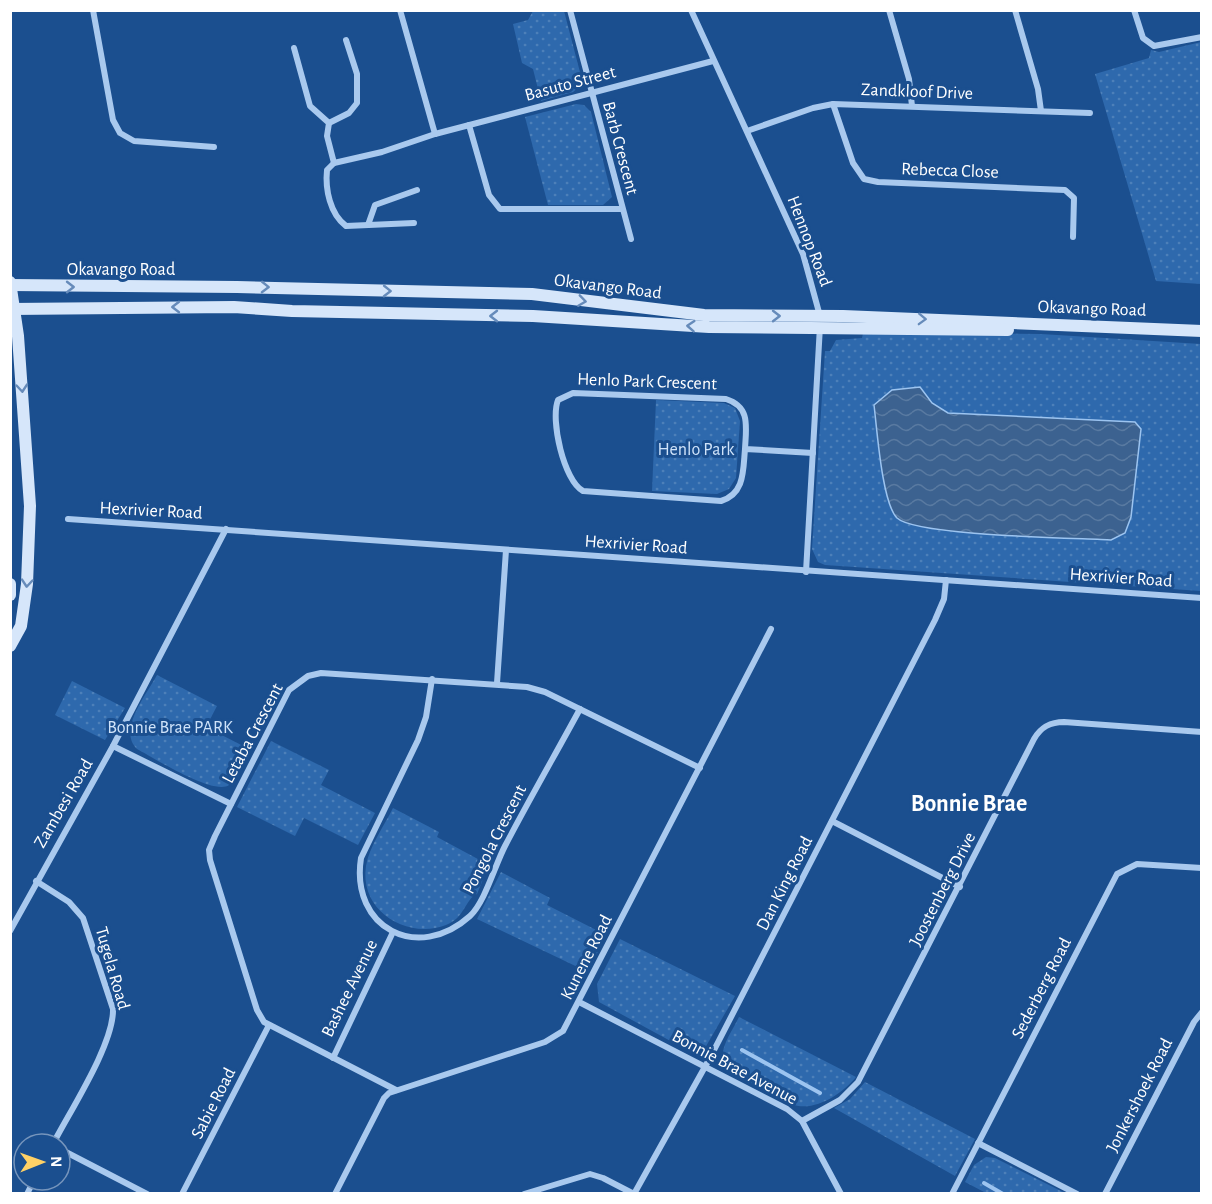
<svg xmlns="http://www.w3.org/2000/svg" width="1212" height="1204" font-family="'Alegreya Sans',sans-serif">
  <style>
    .green { fill: url(#green-dots) }
    .water { fill: url(#water-waves); stroke: #9cc4f0; stroke-width: 1.5 }
    .lines { fill: none; stroke-linecap: round; stroke-linejoin: round }
    .stream { stroke: #9cc4f0; stroke-width: 4 }
    .street { stroke: #a9c9ee; stroke-width: 6 }
    .secondary { stroke: #d6e6fa; stroke-width: 12 }
    .oneway { stroke: #668bba }
    .labels { text-anchor: middle; stroke-width: 6; stroke-linejoin: round; paint-order: stroke }
    .street-label { font-size: 18px; fill: #fff; stroke: #1b4f8f }
    .park-label { font-size: 18px; fill: #cfe3fa; stroke: #1b4f8f }
    .district-label { font-size: 24px; font-weight: bold; fill: #fff; stroke: #1b4f8f }
  </style>
  <defs>
    <pattern id="green-dots" width="8" height="8" patternUnits="userSpaceOnUse" patternTransform="scale(1.5)"><rect width="8" height="8" fill="#2e69ad"/><path d="M2 2h.1M6 6h.1" fill="none" stroke="#4d80b9" stroke-width="1.8" stroke-linecap="round"/></pattern>
    <pattern id="water-waves" width="16" height="10" patternUnits="userSpaceOnUse" patternTransform="scale(1.5)"><rect width="16" height="10" fill="#3c6290"/><path d="M0 5q4-4 8 0t8 0" fill="none" stroke="#597aa1"/></pattern>
  </defs>
  <rect width="100%" height="100%" fill="#1b4f8f"/>
  <!-- green -->
  <g class="green">
    <polygon points="533,11 564,11 581,76 580,86 573,92 541,101 533,69 522,63 513,24 528,20"/>
    <polygon points="1201,42 1201,284 1156,281 1095,74 1149,58 1151,50 1159,52"/>
    <polygon points="576,104 584,105 591,112 612,197 603,205 548,205 525,117"/>
    <polygon points="863,333 1041,334 1201,344 1201,591 825,565 818,562 812,549 825,351 830,351 836,340 862,338"/>
    <polygon points="656,400 724,403 735,408 740,421 736,478 729,489 717,494 652,491"/>
    <path d="M157,675l60,31 -11,21 45,23c-6,10 -12,28 -22,35 -15,11 -75,-27 -92,-36 -20,-19 10,-55 20,-74z"/>
    <polygon points="72,681 125,708 105,740 55,715"/>
    <polygon points="271,741 329,770 321,785 375,813 358,845 304,818 295,836 237,807"/>
    <path d="M393,808l46,24 -2,5 52,28 -12,29c-12,5 -12,24 -31,31 -39,15 -87,-14 -80,-59 3,-19 18,-40 27,-58z"/>
    <polygon points="501,872 550,898 547,905 606,935 588,972 477,919"/>
    <polygon points="620,939 735,996 705,1048 696,1052 687,1050 599,1002 597,984"/>
    <path d="M739,1017l117,60c-14,17 -42,36 -65,27l-62,-33c-16,-16 2,-37 10,-54z"/>
    <polygon points="865,1082 975,1139 955,1176 834,1108 850,1099"/>
    <polygon points="986,1157 995,1158 1065,1193 986,1193 965,1182 974,1165"/>
  </g>
  <!-- water -->
  <path class="water" d="M920,387l12,16 16,10 187,9 6,7 -10,88 -6,16 -14,7c-34,-2 -195,-4 -214,-22 -15,-15 -20,-89 -23,-113l18,-15z"/>
  <g class="lines">
    <!-- stream -->
    <g class="stream">
      <polyline points="742,1050 820,1093"/>
      <polyline points="984,1183 1003,1194"/>
    </g>
    <!-- street -->
    <g class="street">
      <polyline points="93,10 113,120 120,133 134,141 214,147"/>
      <polyline points="400,10 435,134"/>
      <polyline points="570,10 631,239"/>
      <polyline points="691,10 803,254 820,316"/>
      <polyline points="889,10 909,79 912,106"/>
      <polyline points="1015,10 1038,89 1041,111"/>
      <polyline points="1134,10 1143,38 1154,46 1202,37"/>
      <polyline points="294,48 310,106 329,123 327,136 334,163 382,152 435,134 713,61"/>
      <polyline points="833,104 853,163 864,179 878,182 1065,190 1074,198 1073,237"/>
      <polyline points="329,123 349,113 357,103 357,74 346,40"/>
      <polyline points="469,125 489,195 500,209 622,209"/>
      <polyline points="747,131 813,108 833,104 1090,113"/>
      <path d="M334,163l-7,7c-2,19 3,44 19,56l68,-3"/>
      <polyline points="368,225 375,205 417,190"/>
      <path d="M745,449c-2,21 0,45 -24,52l-138,-10c-19,-10 -33,-71 -25,-91l15,-7 153,6c25,8 20,28 19,50l68,4"/>
      <polyline points="68,519 1202,598"/>
      <polyline points="806,572 820,326"/>
      <path d="M432,679l-6,38 -8,23 -57,118c-11,70 57,105 109,58 15,-14 25,-51 35,-70 24,-46 50,-91 75,-137"/>
      <polyline points="497,683 506,550"/>
      <polyline points="113,746 231,804"/>
      <polyline points="832,821 960,887"/>
      <path d="M36,881l33,21 14,16 30,91c1,35 -43,102 -60,135"/>
      <polyline points="10,931 113,746 226,529"/>
      <polyline points="579,1002 787,1109 802,1121 841,1194"/>
      <polyline points="333,1058 393,932"/>
      <polyline points="396,1090 264,1022 257,1010 210,860 209,850 215,836 289,690 308,676 321,673 527,687 545,692 700,768"/>
      <path d="M802,1121l38,-21 18,-18 176,-343c7,-12 16,-17 30,-17l138,10"/>
      <polyline points="978,1143 1077,1194"/>
      <polyline points="60,1149 147,1194"/>
      <polyline points="27,1194 34,1180"/>
      <polyline points="182,1194 269,1025"/>
      <polyline points="335,1194 384,1098 389,1093 545,1042 563,1031 771,629"/>
      <polyline points="524,1194 590,1174 603,1178 634,1194 711,1056 935,620 944,599 946,580"/>
      <polyline points="952,1194 1117,874 1137,864 1202,868"/>
      <polyline points="1105,1194 1194,1022 1202,1012"/>
    </g>
    <!-- secondary -->
    <g class="secondary">
      <polyline points="10,282 18,336 30,506 27,584 21,626 10,646"/>
      <polyline points="10,285 237,287 532,294 704,315 843,316 1202,331"/>
      <polyline points="10,309 234,307 292,311 533,316 709,327 1008,330"/>
      <polyline points="10,584 10,595"/>
    </g>
  </g>
  <!-- one-way arrows -->
  <defs><path id="oneway-chevron" d="M-2-3.5L2.5 0L-2 3.5" fill="none" stroke-width="1.6" stroke-linecap="round" stroke-linejoin="round" transform="scale(1.5)"/></defs>
  <g class="oneway">
    <use href="#oneway-chevron" transform="translate(70 287)"/>
    <use href="#oneway-chevron" transform="translate(265 287) rotate(1)"/>
    <use href="#oneway-chevron" transform="translate(387 291) rotate(1)"/>
    <use href="#oneway-chevron" transform="translate(582 301) rotate(8)"/>
    <use href="#oneway-chevron" transform="translate(176 307) rotate(180)"/>
    <use href="#oneway-chevron" transform="translate(494 316) rotate(180)"/>
    <use href="#oneway-chevron" transform="translate(776 316)"/>
    <use href="#oneway-chevron" transform="translate(922 319) rotate(2)"/>
    <use href="#oneway-chevron" transform="translate(691 326) rotate(-176)"/>
    <use href="#oneway-chevron" transform="translate(22 388) rotate(85)"/>
    <use href="#oneway-chevron" transform="translate(27 583) rotate(95)"/>
  </g>
  <g class="labels">
    <!-- street labels -->
    <g class="street-label">
      <text transform="translate(570 83) rotate(-15)" y="6">Basuto Street</text>
      <text transform="translate(917 91) rotate(2)" y="6">Zandkloof Drive</text>
      <text transform="translate(621 148) rotate(75)" y="6">Barb Crescent</text>
      <text transform="translate(950 170) rotate(2)" y="6">Rebecca Close</text>
      <text transform="translate(810 241) rotate(69)" y="6">Hennop Road</text>
      <text x="121" y="275">Okavango Road</text>
      <text transform="translate(608 286) rotate(7)" y="6">Okavango Road</text>
      <text transform="translate(1092 308) rotate(2)" y="6">Okavango Road</text>
      <text transform="translate(647 381) rotate(2)" y="6">Henlo Park Crescent</text>
      <text transform="translate(151 510) rotate(3)" y="6">Hexrivier Road</text>
      <text transform="translate(636 544) rotate(4)" y="6">Hexrivier Road</text>
      <text transform="translate(1121 577) rotate(4)" y="6">Hexrivier Road</text>
      <text transform="translate(252 733) rotate(-62)" y="6">Letaba Crescent</text>
      <text transform="translate(63 803) rotate(-60)" y="6">Zambesi Road</text>
      <text transform="translate(494 839) rotate(-63)" y="6">Pongola Crescent</text>
      <text transform="translate(784 883) rotate(-63)" y="6">Dan King Road</text>
      <text transform="translate(942 889) rotate(-63)" y="6">Joostenberg Drive</text>
      <text transform="translate(586 957) rotate(-63)" y="6">Kunene Road</text>
      <text transform="translate(113 968) rotate(74)" y="6">Tugela Road</text>
      <text transform="translate(349 988) rotate(-64)" y="6">Bashee Avenue</text>
      <text transform="translate(1041 988) rotate(-63)" y="6">Sederberg Road</text>
      <text transform="translate(735 1067) rotate(28)" y="6">Bonnie Brae Avenue</text>
      <text transform="translate(1139 1095) rotate(-63)" y="6">Jonkershoek Road</text>
      <text transform="translate(213 1103) rotate(-63)" y="6">Sabie Road</text>
    </g>
    <!-- park labels -->
    <g class="park-label">
      <text x="696" y="455">Henlo Park</text>
      <text x="170" y="733">Bonnie Brae PARK</text>
    </g>
    <!-- district labels -->
    <g class="district-label">
      <text x="969" y="811">Bonnie Brae</text>
    </g>
  </g>
  <!-- border -->
  <rect width="1212" height="1204" fill="none" stroke="#ffffff" stroke-width="24"/>
  <!-- north arrow -->
  <g transform="translate(42 1162) rotate(89)"><circle r="28" fill="#1b4f8f" stroke="#7695bc" stroke-width="1.5"/>
  <path d="M0-4.5L10 22L0 15L-10 22Z" fill="#ffd166"/>
  <text y="-9" font-size="16" font-weight="bold" text-anchor="middle" fill="#ffffff">N</text>
  </g>
</svg>
